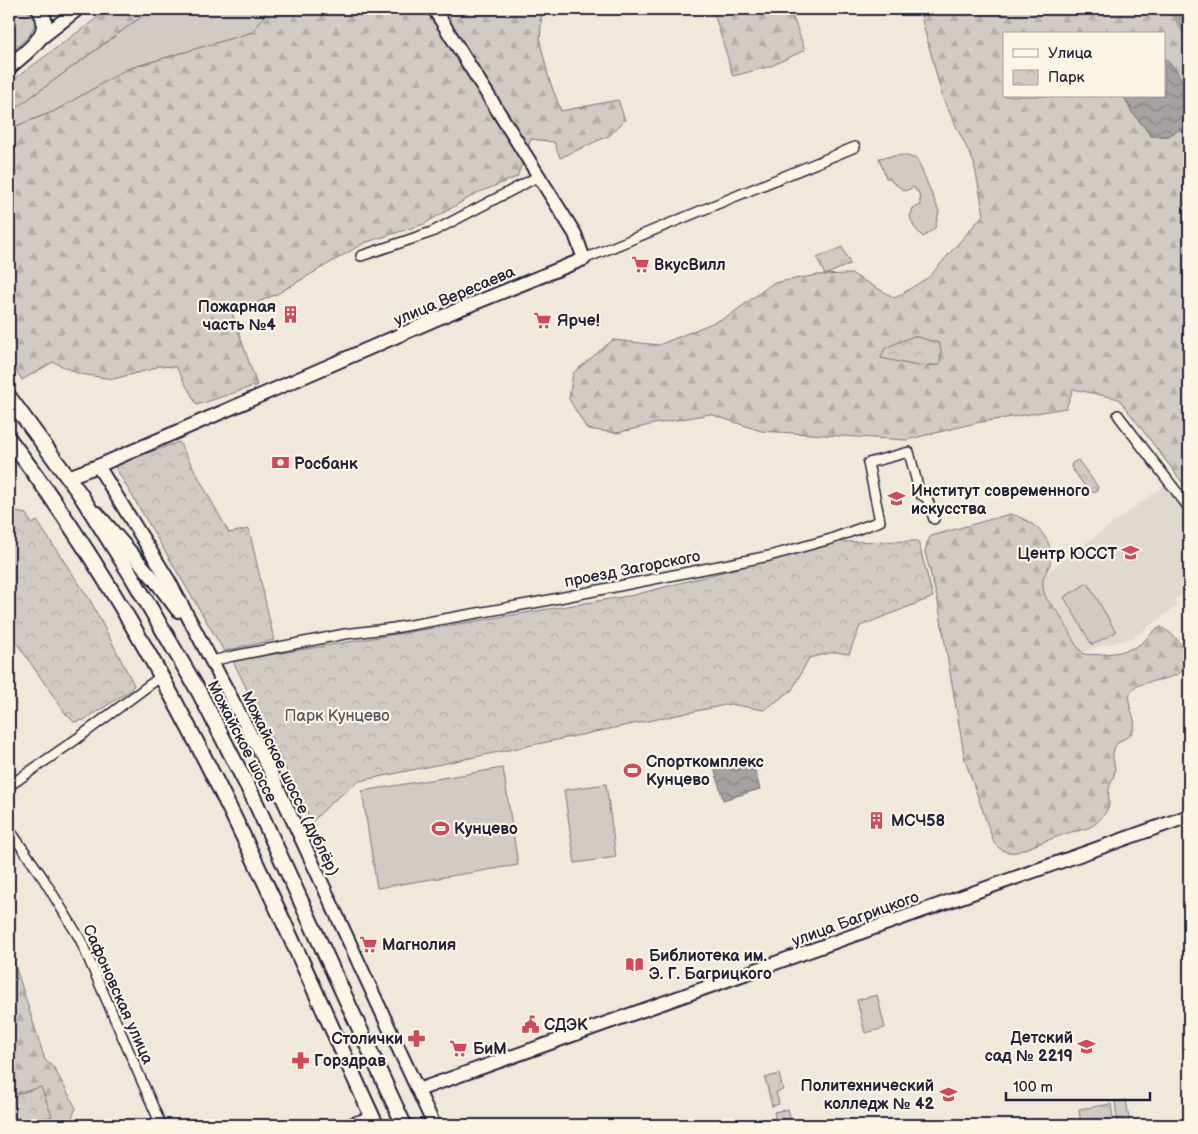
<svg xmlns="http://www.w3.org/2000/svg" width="1198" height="1134" font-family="'Balsamiq Sans',sans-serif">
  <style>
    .built { fill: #e0d9cf }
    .green { fill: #d1cbc3; stroke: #7a767f }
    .forest { fill: url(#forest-firs); stroke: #7a767f }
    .park { fill: url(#park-crowns); stroke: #7a767f }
    .water { fill: url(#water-waves); stroke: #716f79 }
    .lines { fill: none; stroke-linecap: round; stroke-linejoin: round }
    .river { stroke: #a6a2a2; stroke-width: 18 }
    .street-casing { stroke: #22223b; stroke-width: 12 }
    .secondary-casing { stroke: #22223b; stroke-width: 16 }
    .primary-casing { stroke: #22223b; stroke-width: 18 }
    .street { stroke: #fcf5e5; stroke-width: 9 }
    .secondary { stroke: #fcf5e5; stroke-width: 12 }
    .primary { stroke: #fcf5e5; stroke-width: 14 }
    .labels { text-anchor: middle; stroke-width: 4.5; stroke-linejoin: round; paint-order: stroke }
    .poi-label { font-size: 16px; font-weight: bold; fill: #22223b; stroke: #fcf5e5; text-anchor: start }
    .street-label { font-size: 16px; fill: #22223b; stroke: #fcf5e5 }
    .park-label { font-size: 16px; fill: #575564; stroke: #fcf5e5 }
  </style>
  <defs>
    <pattern id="forest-firs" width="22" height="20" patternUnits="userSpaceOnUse" patternTransform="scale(1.25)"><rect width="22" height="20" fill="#d1cbc3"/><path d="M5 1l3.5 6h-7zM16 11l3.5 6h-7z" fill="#b3aea8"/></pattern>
    <pattern id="park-crowns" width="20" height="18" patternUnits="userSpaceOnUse" patternTransform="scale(1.25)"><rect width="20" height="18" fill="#d1cbc3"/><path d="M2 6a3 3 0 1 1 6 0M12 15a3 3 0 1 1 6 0" fill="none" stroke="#b3aea8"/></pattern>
    <pattern id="water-waves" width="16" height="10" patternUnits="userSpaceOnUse" patternTransform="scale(1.25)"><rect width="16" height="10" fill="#a6a2a2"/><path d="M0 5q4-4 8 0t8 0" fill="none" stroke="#878485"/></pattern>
  </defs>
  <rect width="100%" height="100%" fill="#efe8db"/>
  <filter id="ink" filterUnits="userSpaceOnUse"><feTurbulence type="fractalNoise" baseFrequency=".02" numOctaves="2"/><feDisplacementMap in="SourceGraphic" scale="10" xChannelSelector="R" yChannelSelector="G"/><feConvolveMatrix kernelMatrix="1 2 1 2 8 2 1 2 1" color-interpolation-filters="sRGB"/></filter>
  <g filter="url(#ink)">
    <!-- built -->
    <polygon class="built" points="1165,485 1189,517 1189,589 1174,600 1177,606 1133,638 1095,648 1040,670 1020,592"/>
    <!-- green -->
    <g class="green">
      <polygon points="9,9 25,9 32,15 35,23 30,35 9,54"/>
      <polygon points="152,9 268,9 253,32 127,69 55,111 9,129 9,113"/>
      <polygon points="903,155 917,159 939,211 935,228 923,237 914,227 910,217 913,208 921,205 919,201 921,200 918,191 916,191 914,187 905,191 892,182 890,178 886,178 879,158"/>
      <polygon points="1088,583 1116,632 1092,645 1064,597"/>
      <polygon points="503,768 518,865 377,888 362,791"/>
      <polygon points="606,784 616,857 575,863 564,790"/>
      <polygon points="877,995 885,1028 865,1033 857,1000"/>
    </g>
    <!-- forest -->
    <g class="forest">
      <polygon points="109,9 152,9 9,113 9,83"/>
      <polygon points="268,9 542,9 540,42 549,79 561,111 618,100 625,120 610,135 560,158 554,142 531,139 517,177 477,193 424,224 364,243 277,294 232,313 257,385 197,405 176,367 159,366 149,370 113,379 80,374 53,362 22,380 9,359 9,129 55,111 127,69 253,32"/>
      <polygon points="713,9 790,9 805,50 771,66 733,76"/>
      <path d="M919,9h270v88c-3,-13 -14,-30 -25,-39v-24h-160v62h120l7,15 21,25h16l18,-10 3,-10v375l-70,-92 -46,-10 -7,19 -90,15 -70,17 -145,-9 -51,-17 -56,10 -37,9 -30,-4 -18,-30 4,-26 40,-33 46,5 70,-29 44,-33 44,-8 35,-1 43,24 34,-21 55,-63 -10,-51 -31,-64z"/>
      <path d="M1010,514c20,5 42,21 41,44 0,10 -10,17 -8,28 0,6 2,10 5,15 4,5 9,9 12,14 9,13 12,29 24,39 15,2 42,-1 55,-9 9,-6 11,-13 22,-18 9,5 20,14 23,24 14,37 -46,22 -54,43 -5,12 9,25 3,37 -5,9 -16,8 -19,18 -3,7 1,15 1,22 -1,7 -5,12 -6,18 -1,6 0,10 0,15 -1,8 -12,20 -19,23 -6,3 -13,4 -19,5 -18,6 -36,13 -54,20 -11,1 -16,-1 -23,-9l-29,-83 -27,-158 -13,-50 2,-9 4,-7z"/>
      <polygon points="9,946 45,1060 54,1068 76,1108 69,1125 9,1125"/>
    </g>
    <!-- park -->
    <g class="park">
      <polygon points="842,247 850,264 825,275 817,258"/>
      <polygon points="914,336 939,343 941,351 940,365 917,366 881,358 885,348"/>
      <polygon points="179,442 229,533 249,529 274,640 224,651 114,465"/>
      <polygon points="1078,460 1098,487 1096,492 1089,492 1071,467 1072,463"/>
      <polygon points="9,499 17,512 26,514 32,524 37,521 90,600 134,685 131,690 84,720 74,722 66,714 9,632"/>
      <polygon points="918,541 933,597 860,626 849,654 834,652 809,658 792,690 764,710 730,704 359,781 332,802 312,822 233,661 634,595 838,542"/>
      <polygon points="779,1074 783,1090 776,1092 779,1104 772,1106 765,1078"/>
      <polygon points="41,1087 52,1116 23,1125 9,1125 10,1096"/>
      <polygon points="1126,1100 1130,1125 1118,1125 1115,1102"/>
      <polygon points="1111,1104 1114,1125 1081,1125 1079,1109"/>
      <polygon points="788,1109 792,1124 777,1125 774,1112"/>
    </g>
    <!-- water -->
    <g class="water">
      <path d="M1164,58c20,17 30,42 22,68l-18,10h-17l-20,-25 -7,-15h40z"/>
      <polygon points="751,757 760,789 723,800 714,767"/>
    </g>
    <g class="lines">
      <!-- river -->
      <polyline class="river" points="1179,9 1189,27"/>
      <defs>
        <g id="street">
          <polyline points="361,256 432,232 539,176"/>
          <polyline points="584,259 855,147"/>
          <polyline points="1118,415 1189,508"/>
          <polyline points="212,661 233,656 345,634 394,628 539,602 769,556 831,539 880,521 868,463 909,452 920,494 927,498 934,519"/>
          <polyline points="9,786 78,738 160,677"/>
          <polyline points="9,829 43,878 80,939 161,1125"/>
          <polyline points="344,1125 372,1116"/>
        </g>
        <g id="secondary">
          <polyline points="41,38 78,9"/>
          <polyline points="98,466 169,581 269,769 434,1125"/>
          <polyline points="68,477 98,466 455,311 584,259 575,234 434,9"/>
          <polyline points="97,513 153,578 178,611"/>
          <polyline points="418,1090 1189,816"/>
        </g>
        <g id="primary">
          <path d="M9,67c16,-15 48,-33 30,-58"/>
          <polyline points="9,397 80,494 131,575 199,692 253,797 404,1125"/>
          <path d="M9,439c158,208 259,450 367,686"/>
        </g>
      </defs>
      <!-- street casing -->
      <use href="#street" class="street-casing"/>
      <!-- secondary casing -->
      <use href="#secondary" class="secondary-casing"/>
      <!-- primary casing -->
      <use href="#primary" class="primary-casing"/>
      <!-- street -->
      <use href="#street" class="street"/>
      <!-- secondary -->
      <use href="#secondary" class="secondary"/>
      <!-- primary -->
      <use href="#primary" class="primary"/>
    </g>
  </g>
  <!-- icons -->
  <defs>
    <symbol id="supermarket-bare" viewBox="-9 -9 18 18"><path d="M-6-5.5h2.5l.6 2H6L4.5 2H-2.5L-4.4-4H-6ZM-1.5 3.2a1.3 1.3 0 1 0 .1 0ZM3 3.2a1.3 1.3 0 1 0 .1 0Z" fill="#d1495b" stroke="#fcf5e5" stroke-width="2.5" paint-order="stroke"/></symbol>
    <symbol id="building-bare" viewBox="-9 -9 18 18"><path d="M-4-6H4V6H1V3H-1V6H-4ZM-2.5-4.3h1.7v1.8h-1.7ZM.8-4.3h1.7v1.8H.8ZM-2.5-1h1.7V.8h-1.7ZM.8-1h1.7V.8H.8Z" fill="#d1495b" stroke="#fcf5e5" stroke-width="2.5" paint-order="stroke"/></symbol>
    <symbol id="bank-bare" viewBox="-9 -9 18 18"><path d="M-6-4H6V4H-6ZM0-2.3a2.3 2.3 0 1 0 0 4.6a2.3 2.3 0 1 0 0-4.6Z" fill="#d1495b" stroke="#fcf5e5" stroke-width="2.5" paint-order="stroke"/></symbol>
    <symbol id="university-bare" viewBox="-9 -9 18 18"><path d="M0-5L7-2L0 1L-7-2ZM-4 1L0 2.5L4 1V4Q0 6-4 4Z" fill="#d1495b" stroke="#fcf5e5" stroke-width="2.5" paint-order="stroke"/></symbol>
    <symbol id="school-bare" viewBox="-9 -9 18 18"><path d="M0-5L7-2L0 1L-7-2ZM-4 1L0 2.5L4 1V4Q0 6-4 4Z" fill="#d1495b" stroke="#fcf5e5" stroke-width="2.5" paint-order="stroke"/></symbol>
    <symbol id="stadium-bare" viewBox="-9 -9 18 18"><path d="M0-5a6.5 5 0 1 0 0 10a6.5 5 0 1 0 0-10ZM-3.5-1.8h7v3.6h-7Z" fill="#d1495b" stroke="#fcf5e5" stroke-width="2.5" paint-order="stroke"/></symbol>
    <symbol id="library-bare" viewBox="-9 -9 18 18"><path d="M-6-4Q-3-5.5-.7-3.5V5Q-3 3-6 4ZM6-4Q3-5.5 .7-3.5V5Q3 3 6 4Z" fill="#d1495b" stroke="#fcf5e5" stroke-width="2.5" paint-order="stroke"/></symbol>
    <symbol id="civic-bare" viewBox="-9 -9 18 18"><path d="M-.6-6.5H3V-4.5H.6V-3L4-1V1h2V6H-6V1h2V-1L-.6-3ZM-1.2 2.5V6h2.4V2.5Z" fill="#d1495b" stroke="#fcf5e5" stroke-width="2.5" paint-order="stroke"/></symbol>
    <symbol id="pharmacy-bare" viewBox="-9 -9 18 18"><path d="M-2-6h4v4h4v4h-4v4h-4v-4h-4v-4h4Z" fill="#d1495b" stroke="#fcf5e5" stroke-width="2.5" paint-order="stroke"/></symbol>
  </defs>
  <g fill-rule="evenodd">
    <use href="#supermarket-bare" x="628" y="252" width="25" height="25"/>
    <use href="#building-bare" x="278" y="302" width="25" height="25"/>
    <use href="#supermarket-bare" x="530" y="308" width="25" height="25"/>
    <use href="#bank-bare" x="268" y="450" width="25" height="25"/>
    <use href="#university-bare" x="884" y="486" width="25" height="25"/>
    <use href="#school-bare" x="1118" y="540" width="25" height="25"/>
    <use href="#stadium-bare" x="620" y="758" width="25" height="25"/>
    <use href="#building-bare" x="864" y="808" width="25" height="25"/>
    <use href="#stadium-bare" x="428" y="816" width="25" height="25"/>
    <use href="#supermarket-bare" x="356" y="932" width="25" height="25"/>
    <use href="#library-bare" x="622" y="952" width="25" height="25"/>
    <use href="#civic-bare" x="518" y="1012" width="25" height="25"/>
    <use href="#pharmacy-bare" x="404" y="1026" width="25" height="25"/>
    <use href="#school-bare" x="1074" y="1034" width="25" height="25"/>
    <use href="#supermarket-bare" x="446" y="1036" width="25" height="25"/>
    <use href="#pharmacy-bare" x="288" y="1048" width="25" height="25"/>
    <use href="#school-bare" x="936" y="1082" width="25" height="25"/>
  </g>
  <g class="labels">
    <!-- poi labels -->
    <g class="poi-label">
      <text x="654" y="270">ВкусВилл</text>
      <text x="276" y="312" text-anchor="end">Пожарная<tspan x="276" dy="18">часть №4</tspan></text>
      <text x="557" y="326">Ярче!</text>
      <text x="294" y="469">Росбанк</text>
      <text x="911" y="496">Институт современного<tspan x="911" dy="18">искусства</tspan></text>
      <text x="1117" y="559" text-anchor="end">Центр ЮССТ</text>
      <text x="646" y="767">Спорткомплекс<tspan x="646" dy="18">Кунцево</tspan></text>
      <text x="891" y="826">МСЧ58</text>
      <text x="454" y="834">Кунцево</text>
      <text x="382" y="950">Магнолия</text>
      <text x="649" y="961">Библиотека им.<tspan x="649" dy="18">Э. Г. Багрицкого</tspan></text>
      <text x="544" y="1030">СДЭК</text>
      <text x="1073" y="1043" text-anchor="end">Детский<tspan x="1073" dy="18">сад № 2219</tspan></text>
      <text x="403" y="1044" text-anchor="end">Столички</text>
      <text x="473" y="1054">БиМ</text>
      <text x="314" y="1066">Горздрав</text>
      <text x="934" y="1091" text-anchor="end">Политехнический<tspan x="934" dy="18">колледж № 42</tspan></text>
    </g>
    <!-- street labels -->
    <g class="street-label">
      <text transform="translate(454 295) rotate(-23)" y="6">улица Вересаева</text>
      <text transform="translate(632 568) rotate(-11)" y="6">проезд Загорского</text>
      <text transform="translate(243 741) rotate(63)" y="6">Можайское шоссе</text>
      <text transform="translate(291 783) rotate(64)" y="6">Можайское шоссе (дублёр)</text>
      <text transform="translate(855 918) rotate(-20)" y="6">улица Багрицкого</text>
      <text transform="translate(119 994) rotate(66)" y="6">Сафоновская улица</text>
    </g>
    <!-- park labels -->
    <g class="park-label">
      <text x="337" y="721">Парк Кунцево</text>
    </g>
  </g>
  <!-- margin -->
  <rect width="1198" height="1134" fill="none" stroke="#fcf5e5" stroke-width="30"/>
  <rect x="15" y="15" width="1168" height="1104" fill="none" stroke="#22223b" stroke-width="2" filter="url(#ink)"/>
  <!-- legend -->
  <rect x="1003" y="32" width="162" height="65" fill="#fcf5e5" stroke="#a5a1a1"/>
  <rect x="1013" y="49" width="25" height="8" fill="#fcf5e5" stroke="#a5a1a1"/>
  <text x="1048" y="58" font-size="15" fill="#22223b">Улица</text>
  <rect x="1013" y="70" width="25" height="15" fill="url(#park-crowns)" stroke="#a5a1a1"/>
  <text x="1048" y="82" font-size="15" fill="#22223b">Парк</text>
  <!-- scale -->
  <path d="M1006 1092v8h144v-8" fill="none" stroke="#22223b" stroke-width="2.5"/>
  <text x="1013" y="1092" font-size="15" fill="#22223b" stroke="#fcf5e5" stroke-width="4" paint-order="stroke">100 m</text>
</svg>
